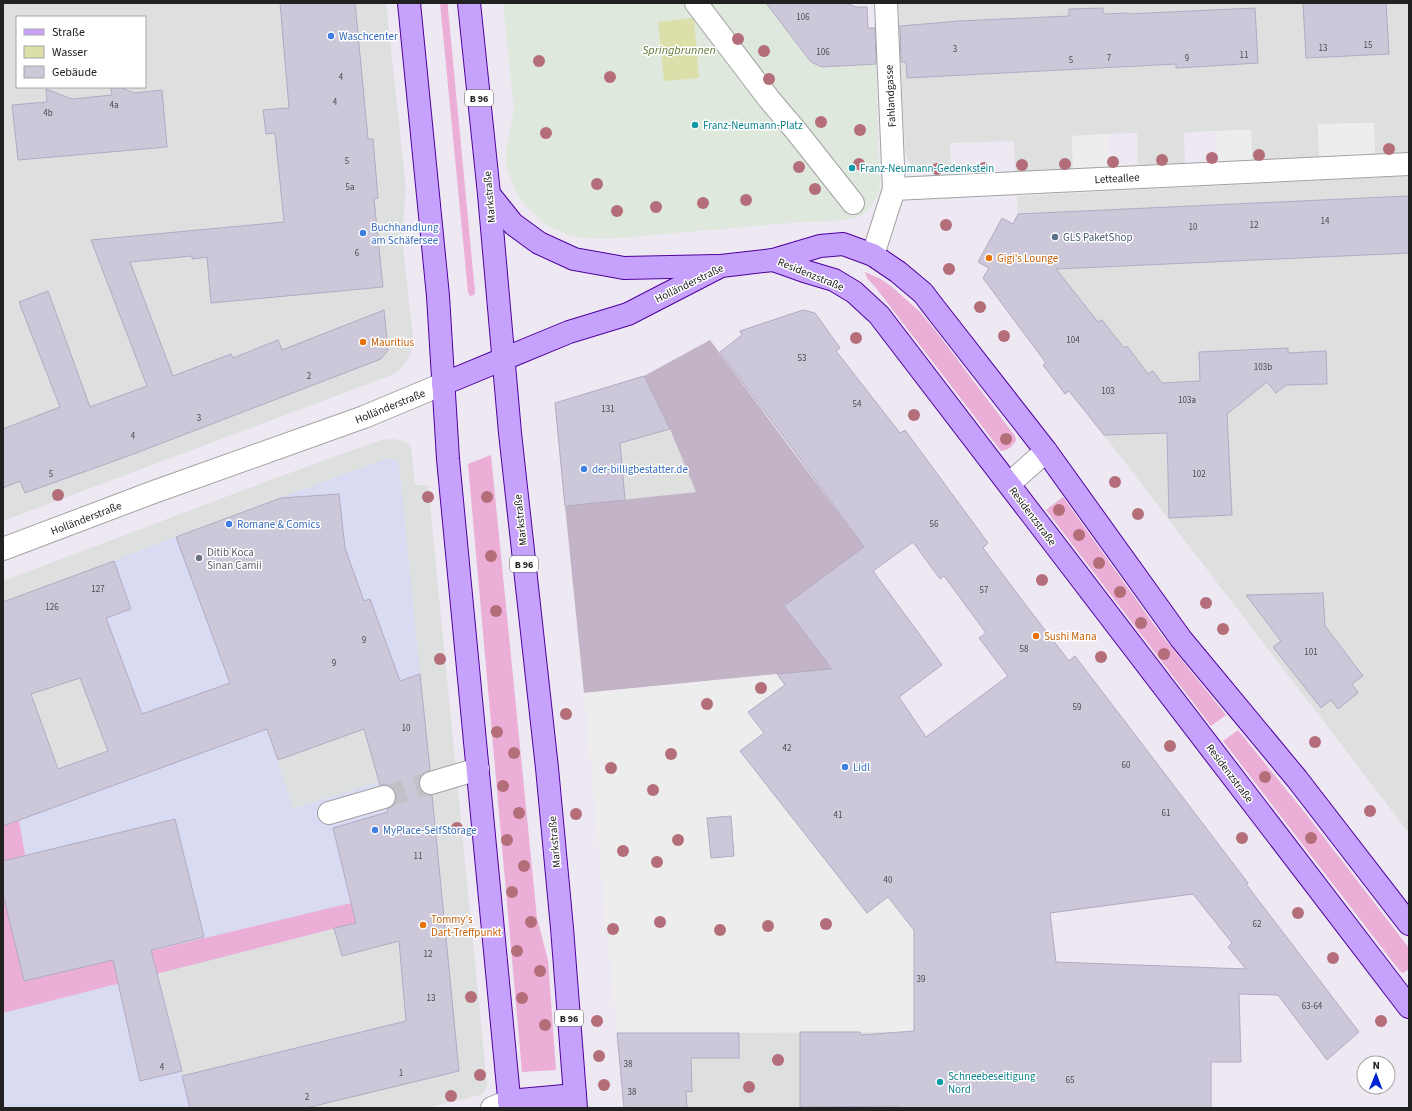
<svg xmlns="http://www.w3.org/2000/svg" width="1412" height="1111" font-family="'Source Sans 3',sans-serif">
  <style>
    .residential { fill: #dedfdf; fill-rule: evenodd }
    .commercial { fill: #d8dbf2 }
    .construction { fill: #c3b3c7 }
    .grass { fill: #ebafd7 }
    .parking { fill: #ededed }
    .plaza { fill: #dee8dc }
    .water { fill: #dcdfa9 }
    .building { fill: #cdc8d9; stroke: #b1aac4; fill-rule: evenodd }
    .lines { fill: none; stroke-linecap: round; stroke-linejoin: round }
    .minor-tunnel { stroke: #c4c0c8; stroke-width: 22; stroke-dasharray: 22 11; stroke-linecap: butt }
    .minor-casing { stroke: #a2a2a2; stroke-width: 24 }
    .major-casing { stroke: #4f009f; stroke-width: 24 }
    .minor { stroke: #fff; stroke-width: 22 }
    .major { stroke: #c6a2fc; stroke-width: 22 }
    .tree { fill: #b36e79 }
    .shop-dot { fill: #3f7fe0; stroke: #fff; stroke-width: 1.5 }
    .culture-dot { fill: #0f9aa8; stroke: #fff; stroke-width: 1.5 }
    .service-dot { fill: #5c6f8a; stroke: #fff; stroke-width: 1.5 }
    .food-dot { fill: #e8710a; stroke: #fff; stroke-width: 1.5 }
    .worship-dot { fill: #6b7280; stroke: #fff; stroke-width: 1.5 }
    .labels { text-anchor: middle; stroke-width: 3; stroke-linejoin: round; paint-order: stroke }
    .number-label { font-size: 9px; fill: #4c4b4f }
    .shield { fill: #fff; stroke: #646464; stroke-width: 1 }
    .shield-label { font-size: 10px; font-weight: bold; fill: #212121 }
    .shop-label { font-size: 11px; fill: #366cbe; stroke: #fff; text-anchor: start }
    .street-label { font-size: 11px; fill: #212121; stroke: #fff }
    .culture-label { font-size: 11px; fill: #0d838f; stroke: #fff; text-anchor: start }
    .service-label { font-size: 11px; fill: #4e5e75; stroke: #fff; text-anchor: start }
    .food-label { font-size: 11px; fill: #c56008; stroke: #fff; text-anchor: start }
    .worship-label { font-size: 11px; fill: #5b616d; stroke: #fff; text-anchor: start }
    .water-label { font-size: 12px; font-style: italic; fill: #647a37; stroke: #fff }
  </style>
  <rect width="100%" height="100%" fill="#ede8f2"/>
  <!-- residential -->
  <g class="residential">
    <path d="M3,3h383l20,185 -4,51 11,98 -3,18 -5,9 -8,8 -8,4 -386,145zM17,17h128v70h-128z"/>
    <polygon points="898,3 1409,3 1409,154 1375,156 1374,123 1318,124 1319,157 1252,161 1251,130 1207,131 1184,133 1185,163 1138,166 1137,133 1106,134 1072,136 1073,169 1015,172 1014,141 950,143 951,174 924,173 910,164 905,152"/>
    <polygon points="1409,176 1409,833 1104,435 1069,391 1065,394 1043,365 1046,362 983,278 989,268 978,262 1002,218 1013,224 1018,214 1017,196"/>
    <polygon points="644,376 670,429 697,492 565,506 555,403"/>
    <polygon points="393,439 404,441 411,446 415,485 428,485 487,1085 486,1089 481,1095 425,1108 3,1108 3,581 273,479 381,440"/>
    <polygon points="897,1032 900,1108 624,1108 617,1033"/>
  </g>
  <!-- commercial -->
  <polygon class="commercial" points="386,459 396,459 399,464 420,674 267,730 293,809 429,766 443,900 157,974 190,1108 3,1108 3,826 141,775 93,644 113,636 108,624 101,620 131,609 114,561 209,524 263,667 333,640 280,498"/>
  <!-- construction -->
  <polygon class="construction" points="710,340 864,547 784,606 828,663 831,669 584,693 565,506 696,492 670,429 644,376"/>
  <!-- grass -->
  <g class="grass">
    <polygon points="440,3 448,3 448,9 475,292 474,295 470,296 468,292"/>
    <path d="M865,272l16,7 10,7 28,25 16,19 80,106 1,4c-2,5 -9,11 -15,11l-125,-163 -9,-10z"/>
    <polygon points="491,455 537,918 548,960 556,1070 522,1072 468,464"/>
    <polygon points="1063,497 1160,633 1226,715 1211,726 1046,510"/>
    <polygon points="1238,730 1306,814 1409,948 1409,969 1403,973 1401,972 1399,970 1223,741"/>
    <polygon points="19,820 25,855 3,861 3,826"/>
    <polygon points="3,894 25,981 351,903 356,923 3,1013"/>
  </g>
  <!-- parking -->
  <g class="parking">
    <polygon points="1374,123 1375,156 1319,157 1318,124"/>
    <polygon points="1251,130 1252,161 1217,162 1216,131"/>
    <polygon points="1106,134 1108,167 1073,169 1072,136"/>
    <polygon points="777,674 785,685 748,712 764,733 740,751 868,913 888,897 914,930 914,1031 897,1032 617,1033 584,693"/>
  </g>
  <!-- plaza -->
  <polygon class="plaza" points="503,3 766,3 811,62 876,64 880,186 877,197 867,211 860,216 845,220 789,223 607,239 583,238 566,234 548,226 530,210 519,197 513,184 506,166 506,150 514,110"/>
  <!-- water -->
  <polygon class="water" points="694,18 699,78 664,81 658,22"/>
  <!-- building -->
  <g class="building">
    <polygon points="280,3 355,3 368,139 373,139 378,198 374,199 383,287 211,303 207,257 192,259 192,256 130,262 173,376 231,354 233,358 278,340 282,350 384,310 388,350 381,359 131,455 25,493 20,481 3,488 3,429 60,407 19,302 48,291 90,407 147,386 91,240 284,222 275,133 266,134 263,110 289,108"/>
    <polygon points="766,3 846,3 856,7 867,7 868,28 875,28 876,64 822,67 811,62"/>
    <polygon points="1303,3 1386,3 1389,54 1306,58"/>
    <polygon points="1103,8 1103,14 1127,13 1127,14 1255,8 1258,63 1176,68 1176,64 907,78 906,62 901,62 900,26 959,21 1069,16 1069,9"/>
    <polygon points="111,87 120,87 134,93 162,90 167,147 18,160 12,105 47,102 46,89 72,99 112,95"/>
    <polygon points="1409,196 1409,253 1056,269 1098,322 1102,320 1124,348 1127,346 1148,374 1153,371 1162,383 1200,381 1199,352 1288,348 1288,353 1326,351 1327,384 1286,385 1276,393 1267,382 1227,414 1232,515 1169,518 1167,433 1104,435 1069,391 1065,394 1043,365 1046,363 983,278 989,268 978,262 1002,218 1013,224 1018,214"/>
    <path d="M803,310l12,3 25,35 -4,3 64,82 5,-3 83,113 -5,5 42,56 44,57 6,-5 173,227 -2,1 113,148 -32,28 -49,-65 -39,-1 2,68h-30v46h-311l-1,-2 -99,1v-75h60l1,3 53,-4v-101l-26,-33 -21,16 -127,-162 24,-18 -16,-21 37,-27 -8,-11 55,-5 -48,-63 80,-59 -71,-98 -73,-97 22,-17 -2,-4zM913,542l27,37 4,-3 42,57 -7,5 29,38 -82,61 -27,-40 43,-32 -69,-94zM1193,894l39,49 -4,4 18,22 -190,-7 -6,-49z"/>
    <polygon points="644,376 670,429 620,443 625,500 565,506 555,403"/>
    <path d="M339,494l6,54 19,53 6,-2 30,82 20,-7 10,96 -8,5 -3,5v6l4,6 5,3h4l27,276 -153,37h-116l-8,-32 224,-55 -7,-80 -57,15 -8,-28 22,-5 -23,-95 55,-16 -1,-3 6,-3 3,-6v-7l-4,-5 -5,-3h-7l-16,-56 -86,31 -11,-31 -264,97v-224l111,-41 17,48 -25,9 36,96 88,-31 -54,-146 105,-39zM80,678l28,73 -50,18 -27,-75z"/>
    <polygon points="1323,593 1325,626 1363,676 1352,684 1358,693 1338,709 1331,700 1321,708 1273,647 1281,641 1246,595"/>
    <polygon points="731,816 734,856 711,858 707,818"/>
    <polygon points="175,819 204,937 151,950 182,1071 140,1081 113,960 24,981 3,894 3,861"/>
    <polygon points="617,1033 739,1033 739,1058 691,1058 692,1092 686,1091 687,1108 624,1108"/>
  </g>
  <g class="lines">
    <!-- minor-tunnel -->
    <polyline class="minor-tunnel" points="384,797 431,783"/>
    <defs>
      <g id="minor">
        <polyline points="696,3 769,99 797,132 853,203"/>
        <polyline points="894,189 1409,164"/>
        <polyline points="873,255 894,189 886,3"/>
        <polyline points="1009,484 1046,451"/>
        <polyline points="3,549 151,493 364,417 443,384"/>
        <polyline points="431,783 478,769"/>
        <polyline points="329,813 384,797"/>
        <polyline points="492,1108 509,1101"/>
      </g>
      <g id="major">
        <polyline points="409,3 438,296 448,459 510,1108"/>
        <polyline points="469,3 489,194 510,433 547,768 562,928 576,1108"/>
        <polyline points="489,194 513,224 539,243 574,259 624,268 716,266"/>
        <polyline points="773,260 804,271 834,280 854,292 879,315 1409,1007"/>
        <polyline points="443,384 569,332 628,314 721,266 773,260 820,246 843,244 873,255 898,272 923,293 936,310 1046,451 1181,639 1297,779 1409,924"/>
        <polyline points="509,1101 575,1095"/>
      </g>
    </defs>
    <!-- minor casing -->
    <use href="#minor" class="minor-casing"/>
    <!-- major casing -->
    <use href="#major" class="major-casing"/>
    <!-- minor -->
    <use href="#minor" class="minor"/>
    <!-- major -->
    <use href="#major" class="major"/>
  </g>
  <!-- trees -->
  <g class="tree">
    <circle cx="738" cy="39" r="6"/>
    <circle cx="764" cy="51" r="6"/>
    <circle cx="539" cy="61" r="6"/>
    <circle cx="610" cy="77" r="6"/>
    <circle cx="769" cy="79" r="6"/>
    <circle cx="821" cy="122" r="6"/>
    <circle cx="860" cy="130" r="6"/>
    <circle cx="546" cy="133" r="6"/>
    <circle cx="1389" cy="149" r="6"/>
    <circle cx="1259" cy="155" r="6"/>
    <circle cx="1212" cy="158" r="6"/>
    <circle cx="1162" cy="160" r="6"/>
    <circle cx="1113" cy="162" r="6"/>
    <circle cx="859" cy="164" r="6"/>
    <circle cx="1065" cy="164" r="6"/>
    <circle cx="1022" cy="165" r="6"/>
    <circle cx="799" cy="167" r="6"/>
    <circle cx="984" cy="168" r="6"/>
    <circle cx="937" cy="169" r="6"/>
    <circle cx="597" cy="184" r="6"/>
    <circle cx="815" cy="189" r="6"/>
    <circle cx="746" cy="200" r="6"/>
    <circle cx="703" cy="203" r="6"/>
    <circle cx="656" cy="207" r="6"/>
    <circle cx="617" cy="211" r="6"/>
    <circle cx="946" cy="225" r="6"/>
    <circle cx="949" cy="269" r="6"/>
    <circle cx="980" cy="307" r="6"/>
    <circle cx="1004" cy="336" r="6"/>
    <circle cx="856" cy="338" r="6"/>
    <circle cx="914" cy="415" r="6"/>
    <circle cx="1006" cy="439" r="6"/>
    <circle cx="1115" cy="482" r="6"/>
    <circle cx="58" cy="495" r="6"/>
    <circle cx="428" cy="497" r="6"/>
    <circle cx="487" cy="497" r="6"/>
    <circle cx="1059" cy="510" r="6"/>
    <circle cx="1138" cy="514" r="6"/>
    <circle cx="1079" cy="535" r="6"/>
    <circle cx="491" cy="556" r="6"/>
    <circle cx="1099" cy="563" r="6"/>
    <circle cx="1042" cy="580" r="6"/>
    <circle cx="1120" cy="592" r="6"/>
    <circle cx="1206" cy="603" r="6"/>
    <circle cx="496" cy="611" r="6"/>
    <circle cx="1141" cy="623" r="6"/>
    <circle cx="1223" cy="629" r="6"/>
    <circle cx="1164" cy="654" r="6"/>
    <circle cx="1101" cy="657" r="6"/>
    <circle cx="440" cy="659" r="6"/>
    <circle cx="761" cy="688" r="6"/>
    <circle cx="707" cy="704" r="6"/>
    <circle cx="566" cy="714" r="6"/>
    <circle cx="497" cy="732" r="6"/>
    <circle cx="1315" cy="742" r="6"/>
    <circle cx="1170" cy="746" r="6"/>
    <circle cx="514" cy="753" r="6"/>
    <circle cx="671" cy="754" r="6"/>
    <circle cx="611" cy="768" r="6"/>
    <circle cx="1265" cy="777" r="6"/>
    <circle cx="503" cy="786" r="6"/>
    <circle cx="653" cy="790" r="6"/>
    <circle cx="1370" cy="811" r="6"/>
    <circle cx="519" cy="813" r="6"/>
    <circle cx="576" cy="814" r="6"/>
    <circle cx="457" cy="828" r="6"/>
    <circle cx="1242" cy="838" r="6"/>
    <circle cx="1311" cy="838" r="6"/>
    <circle cx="507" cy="840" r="6"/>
    <circle cx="678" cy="840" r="6"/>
    <circle cx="623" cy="851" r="6"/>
    <circle cx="657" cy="862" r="6"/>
    <circle cx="524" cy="866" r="6"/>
    <circle cx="512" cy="892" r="6"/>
    <circle cx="1298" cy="913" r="6"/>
    <circle cx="531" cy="922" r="6"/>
    <circle cx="660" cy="922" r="6"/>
    <circle cx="826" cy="924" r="6"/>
    <circle cx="768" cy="926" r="6"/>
    <circle cx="613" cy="929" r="6"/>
    <circle cx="720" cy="930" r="6"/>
    <circle cx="517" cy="951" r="6"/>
    <circle cx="1333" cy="958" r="6"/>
    <circle cx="540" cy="971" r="6"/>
    <circle cx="471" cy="997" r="6"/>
    <circle cx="522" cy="998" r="6"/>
    <circle cx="597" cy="1021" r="6"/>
    <circle cx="1381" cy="1021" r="6"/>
    <circle cx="545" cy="1025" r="6"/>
    <circle cx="599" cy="1056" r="6"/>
    <circle cx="778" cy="1060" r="6"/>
    <circle cx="480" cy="1075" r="6"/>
    <circle cx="604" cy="1085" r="6"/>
    <circle cx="749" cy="1087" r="6"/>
    <circle cx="451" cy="1096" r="6"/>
  </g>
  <!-- markers -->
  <g class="shop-dot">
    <circle cx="331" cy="36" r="4"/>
    <circle cx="363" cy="233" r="4"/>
    <circle cx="584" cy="469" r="4"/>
    <circle cx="229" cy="524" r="4"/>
    <circle cx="845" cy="767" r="4"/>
    <circle cx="375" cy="830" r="4"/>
  </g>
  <g class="culture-dot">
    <circle cx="695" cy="125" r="4"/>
    <circle cx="852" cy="168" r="4"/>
    <circle cx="940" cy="1082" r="4"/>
  </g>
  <circle class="service-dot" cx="1055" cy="237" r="4"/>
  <g class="food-dot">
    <circle cx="989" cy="258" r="4"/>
    <circle cx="363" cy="342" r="4"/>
    <circle cx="1036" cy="636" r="4"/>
    <circle cx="423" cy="925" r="4"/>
  </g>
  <circle class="worship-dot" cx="199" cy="558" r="4"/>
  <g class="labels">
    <!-- number labels -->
    <g class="number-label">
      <text x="803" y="20">106</text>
      <text x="1368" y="48">15</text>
      <text x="1323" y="51">13</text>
      <text x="955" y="52">3</text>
      <text x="823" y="55">106</text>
      <text x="1244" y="58">11</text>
      <text x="1109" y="61">7</text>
      <text x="1187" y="61">9</text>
      <text x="1071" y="63">5</text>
      <text x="341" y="80">4</text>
      <text x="335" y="105">4</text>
      <text x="114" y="108">4a</text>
      <text x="48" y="116">4b</text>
      <text x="347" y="164">5</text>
      <text x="350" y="190">5a</text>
      <text x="1325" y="224">14</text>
      <text x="1254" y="228">12</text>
      <text x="1193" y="230">10</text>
      <text x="357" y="256">6</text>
      <text x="1073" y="343">104</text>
      <text x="802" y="361">53</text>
      <text x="1263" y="370">103b</text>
      <text x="309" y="379">2</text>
      <text x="1108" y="394">103</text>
      <text x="1187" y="403">103a</text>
      <text x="857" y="407">54</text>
      <text x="608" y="412">131</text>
      <text x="199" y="421">3</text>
      <text x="133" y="439">4</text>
      <text x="51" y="477">5</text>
      <text x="1199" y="477">102</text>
      <text x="934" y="527">56</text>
      <text x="98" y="592">127</text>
      <text x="984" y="593">57</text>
      <text x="52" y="610">126</text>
      <text x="364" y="643">9</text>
      <text x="1024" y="652">58</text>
      <text x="1311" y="655">101</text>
      <text x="334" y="666">9</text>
      <text x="1077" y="710">59</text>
      <text x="406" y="731">10</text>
      <text x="787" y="751">42</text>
      <text x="1126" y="768">60</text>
      <text x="1166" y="816">61</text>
      <text x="838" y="818">41</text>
      <text x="418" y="859">11</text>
      <text x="888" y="883">40</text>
      <text x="1257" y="927">62</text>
      <text x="428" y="957">12</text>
      <text x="921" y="982">39</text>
      <text x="431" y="1001">13</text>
      <text x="1312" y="1009">63-64</text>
      <text x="628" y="1067">38</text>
      <text x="162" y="1070">4</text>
      <text x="401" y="1076">1</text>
      <text x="1070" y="1083">65</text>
      <text x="632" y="1095">38</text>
      <text x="307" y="1100">2</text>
    </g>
    <!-- shield labels -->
    <g class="shield">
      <rect x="465" y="90" width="28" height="16" rx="3"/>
      <rect x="510" y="556" width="28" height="16" rx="3"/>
      <rect x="555" y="1010" width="28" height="16" rx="3"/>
    </g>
    <g class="shield-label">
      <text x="479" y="102">B 96</text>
      <text x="524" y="568">B 96</text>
      <text x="569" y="1022">B 96</text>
    </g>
    <!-- shop labels -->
    <g class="shop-label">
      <text x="339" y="40">Waschcenter</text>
      <text x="371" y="231">Buchhandlung<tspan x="371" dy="13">am Schäfersee</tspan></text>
      <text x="592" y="473">der-billigbestatter.de</text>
      <text x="237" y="528">Romane &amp; Comics</text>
      <text x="853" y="771">Lidl</text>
      <text x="383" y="834">MyPlace-SelfStorage</text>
    </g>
    <!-- street labels -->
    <g class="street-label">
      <text transform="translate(890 96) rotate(-93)" y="4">Fahlandgasse</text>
      <text transform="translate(1117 178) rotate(-3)" y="4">Letteallee</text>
      <text transform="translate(489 197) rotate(-95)" y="4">Markstraße</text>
      <text transform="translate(811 274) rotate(22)" y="4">Residenzstraße</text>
      <text transform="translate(689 283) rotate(-26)" y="4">Holländerstraße</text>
      <text transform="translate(390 406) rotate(-22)" y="4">Holländerstraße</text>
      <text transform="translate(1033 516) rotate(53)" y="4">Residenzstraße</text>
      <text transform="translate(86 518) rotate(-21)" y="4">Holländerstraße</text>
      <text transform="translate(520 520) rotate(-96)" y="4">Markstraße</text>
      <text transform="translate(1230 773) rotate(53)" y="4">Residenzstraße</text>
      <text transform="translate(554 842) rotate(-95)" y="4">Markstraße</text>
    </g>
    <!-- culture labels -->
    <g class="culture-label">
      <text x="703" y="129">Franz-Neumann-Platz</text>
      <text x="860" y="172">Franz-Neumann-Gedenkstein</text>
      <text x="948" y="1080">Schneebeseitigung<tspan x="948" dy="13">Nord</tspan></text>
    </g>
    <!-- service labels -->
    <g class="service-label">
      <text x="1063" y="241">GLS PaketShop</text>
    </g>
    <!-- food labels -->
    <g class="food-label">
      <text x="997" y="262">Gigi's Lounge</text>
      <text x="371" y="346">Mauritius</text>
      <text x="1044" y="640">Sushi Mana</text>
      <text x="431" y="923">Tommy's<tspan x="431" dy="13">Dart-Treffpunkt</tspan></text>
    </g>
    <!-- worship labels -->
    <g class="worship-label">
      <text x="207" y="556">Ditib Koca<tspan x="207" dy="13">Sinan Camii</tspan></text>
    </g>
    <!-- water labels -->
    <g class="water-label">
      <text x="679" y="54">Springbrunnen</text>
    </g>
  </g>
  <!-- border -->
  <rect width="1412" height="1111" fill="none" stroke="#212121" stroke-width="8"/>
  <!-- legend -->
  <rect x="16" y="16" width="130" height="72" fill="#ffffff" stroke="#a6a6a6"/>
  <rect x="24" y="29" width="20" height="6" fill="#c6a2fc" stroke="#a6a6a6"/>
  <text x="52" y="36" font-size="12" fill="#212121">Straße</text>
  <rect x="24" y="46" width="20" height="12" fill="#dcdfa9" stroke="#a6a6a6"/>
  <text x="52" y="56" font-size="12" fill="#212121">Wasser</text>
  <rect x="24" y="66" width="20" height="12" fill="#cdc8d9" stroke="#a6a6a6"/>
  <text x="52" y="76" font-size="12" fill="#212121">Gebäude</text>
  <!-- north arrow -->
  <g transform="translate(1376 1075) rotate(1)"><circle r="19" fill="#ffffff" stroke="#a6a6a6"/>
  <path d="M0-3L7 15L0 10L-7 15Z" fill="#0024d3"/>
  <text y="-6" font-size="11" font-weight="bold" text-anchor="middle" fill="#212121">N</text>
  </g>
</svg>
